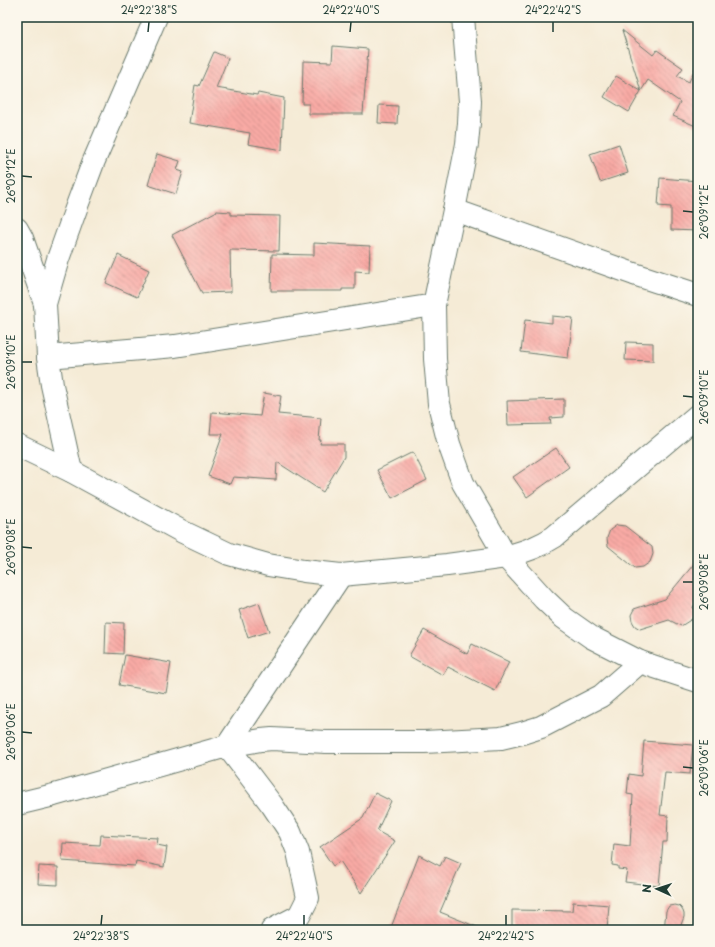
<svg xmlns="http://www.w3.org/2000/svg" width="715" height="947" font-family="'Playpen Sans',sans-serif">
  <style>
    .building { fill: url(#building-back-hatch) }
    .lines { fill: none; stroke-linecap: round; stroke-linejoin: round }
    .minor-casing { stroke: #6a7a6d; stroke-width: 24 }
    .tertiary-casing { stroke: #6a7a6d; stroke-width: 24 }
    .minor { stroke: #fff; stroke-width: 22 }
    .tertiary { stroke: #fff; stroke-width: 22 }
    .ticks { fill: none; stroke: #1f3d34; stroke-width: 1.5 }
    .neatline { fill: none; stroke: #1f3d34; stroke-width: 1.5 }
    .ticks-label { font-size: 10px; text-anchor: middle; fill: #1f3d34 }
  </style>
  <defs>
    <pattern id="building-back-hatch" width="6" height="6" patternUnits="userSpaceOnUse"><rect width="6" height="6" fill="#f9aaa5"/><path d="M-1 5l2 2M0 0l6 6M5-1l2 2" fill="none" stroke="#c98c87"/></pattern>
  </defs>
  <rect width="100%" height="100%" fill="#fbf7ec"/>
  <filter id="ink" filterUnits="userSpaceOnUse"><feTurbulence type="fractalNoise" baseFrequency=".025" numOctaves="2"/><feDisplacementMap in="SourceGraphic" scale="8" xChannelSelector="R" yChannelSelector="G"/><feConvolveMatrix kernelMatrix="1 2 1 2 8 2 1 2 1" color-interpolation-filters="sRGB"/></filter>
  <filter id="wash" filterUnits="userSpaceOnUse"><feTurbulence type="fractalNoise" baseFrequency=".012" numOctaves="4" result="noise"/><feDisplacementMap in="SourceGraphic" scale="16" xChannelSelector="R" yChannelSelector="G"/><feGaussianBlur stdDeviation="0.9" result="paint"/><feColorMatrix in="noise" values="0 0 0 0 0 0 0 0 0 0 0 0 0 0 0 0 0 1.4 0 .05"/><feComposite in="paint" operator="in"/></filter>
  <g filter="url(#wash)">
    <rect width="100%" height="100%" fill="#f5ebd6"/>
    <g id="blocks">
      <!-- building -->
      <g class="building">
        <polygon points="622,30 653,55 657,50 683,68 677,76 689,82 698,61 698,127 673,116 680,102 648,80 641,91"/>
        <polygon points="333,46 368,49 363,114 309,114 309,104 302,104 303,61 332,62"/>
        <polygon points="214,52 228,58 216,88 257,95 258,93 284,98 282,150 248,144 250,133 189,123 195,85 199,86"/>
        <polygon points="616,76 641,91 629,112 604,97"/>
        <polygon points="379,105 398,106 397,124 378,123"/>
        <polygon points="619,144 628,173 600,182 590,154"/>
        <polygon points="157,154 180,161 177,170 183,172 176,194 148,185"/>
        <polygon points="660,178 698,181 698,231 671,230 671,207 658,206"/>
        <polygon points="217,211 231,212 231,215 280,216 279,251 230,250 231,292 202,293 172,235"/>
        <polygon points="314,243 370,246 369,272 355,271 355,289 342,289 342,291 271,291 272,254 314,255"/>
        <polygon points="118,255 149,270 137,297 106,283"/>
        <polygon points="552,316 573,318 568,358 521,352 525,320 552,323"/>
        <polygon points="626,342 653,343 653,361 625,360"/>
        <polygon points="264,393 281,396 278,414 321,418 319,440 321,440 320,444 344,444 344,457 323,492 277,462 276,480 233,477 230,484 208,476 223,434 210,434 212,412 260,416"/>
        <polygon points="564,399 564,417 550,418 551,424 508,425 507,401"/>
        <polygon points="556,448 569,467 527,497 513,477"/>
        <polygon points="413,452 427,480 392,498 377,470"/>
        <polygon points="617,525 625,526 652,547 653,554 650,562 643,567 635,568 608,546 607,538 610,530"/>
        <polygon points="698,559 698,601 693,607 695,617 681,626 669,620 640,629 635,626 632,621 631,615 634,609 665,599"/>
        <polygon points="259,603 269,631 248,638 239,610"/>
        <polygon points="106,622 124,623 123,654 105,653"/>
        <polygon points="424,630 467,654 472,644 509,662 495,691 448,667 443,675 409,656"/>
        <polygon points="125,655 171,663 166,693 119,685"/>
        <polygon points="644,741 693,745 690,774 665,772 660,815 668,816 667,842 663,842 659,886 625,882 627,870 618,869 618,866 612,865 614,844 630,846 633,795 627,794 629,774 641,776"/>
        <polygon points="375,793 391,801 377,831 395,841 361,893 340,861 333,866 320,847 363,818"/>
        <polygon points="101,835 158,838 157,845 167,847 164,867 136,861 135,866 62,861 63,843 100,845"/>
        <polygon points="419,855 440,866 445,856 461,863 440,912 482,929 482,930 390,930"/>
        <polygon points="39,866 58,867 58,885 38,884"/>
        <polygon points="573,902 609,905 607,930 512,930 512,910 572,911"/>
        <polygon points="675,905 679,906 681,908 683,911 684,914 684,917 679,930 664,930 666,911 669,906"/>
      </g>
    </g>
  </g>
  <g filter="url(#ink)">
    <use href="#blocks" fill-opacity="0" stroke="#6a7a6d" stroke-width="1"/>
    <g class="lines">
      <defs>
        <g id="minor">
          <polyline points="454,210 634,274 698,295"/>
          <polyline points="17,229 22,238 45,304"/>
          <polyline points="48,357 175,346 434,305"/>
          <polyline points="71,471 52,385 48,357 45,304 58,259 78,203 93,163 156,17"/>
          <path d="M506,557c19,-6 31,-9 48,-20l144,-122"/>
          <polyline points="17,804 54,795 227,746 341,575"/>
          <polyline points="272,930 299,916 308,898 298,852 290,832 272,805 227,746 261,740 272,739 326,742 424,742 501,738 522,733 541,727 601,696 640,662"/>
        </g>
        <g id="tertiary">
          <polyline points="463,17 470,101 469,123 467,144 454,210 434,305 435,359 439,404 449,444 463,483 506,557 544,599 564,618 591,637 640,662 698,681"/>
          <polyline points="17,445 71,471 183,532 229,554 268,565 304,571 341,575 447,565 506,557"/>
        </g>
      </defs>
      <!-- minor casing -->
      <use href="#minor" class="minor-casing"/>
      <!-- tertiary casing -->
      <use href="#tertiary" class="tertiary-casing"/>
      <!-- minor -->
      <use href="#minor" class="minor"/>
      <!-- tertiary -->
      <use href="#tertiary" class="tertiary"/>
    </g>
  </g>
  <!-- ticks -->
  <path class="ticks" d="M148,32l1,-10M350,32l1,-10M553,32v-10M22,176l10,1M683,211l10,1M22,362h10M683,396l10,1M22,547l10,1M683,582h10M22,732l10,1M683,767l10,1M101,925l1,-10M304,925v-10M506,925v-10"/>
  <!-- margin -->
  <rect width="715" height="947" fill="none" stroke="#fbf7ec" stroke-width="44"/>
  <!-- north arrow -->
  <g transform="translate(657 889) rotate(273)" stroke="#fbf7ec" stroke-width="3" paint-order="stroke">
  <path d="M0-3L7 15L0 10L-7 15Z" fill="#1f3d34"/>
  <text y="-6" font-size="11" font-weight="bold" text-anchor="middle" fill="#1f3d34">N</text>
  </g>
  <rect x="22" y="22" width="671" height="903" class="neatline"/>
  <g class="ticks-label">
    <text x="149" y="14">24°22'38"S</text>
    <text x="351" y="14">24°22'40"S</text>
    <text x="553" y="14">24°22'42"S</text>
    <text transform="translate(11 176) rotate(-90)" y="4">26°09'12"E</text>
    <text transform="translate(704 212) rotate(-90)" y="4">26°09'12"E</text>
    <text transform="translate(11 362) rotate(-90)" y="4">26°09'10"E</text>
    <text transform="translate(704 397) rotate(-90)" y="4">26°09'10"E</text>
    <text transform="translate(11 547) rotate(-90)" y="4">26°09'08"E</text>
    <text transform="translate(704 582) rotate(-90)" y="4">26°09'08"E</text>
    <text transform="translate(11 732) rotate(-90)" y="4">26°09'06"E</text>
    <text transform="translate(704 768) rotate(-90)" y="4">26°09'06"E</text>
    <text x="101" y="940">24°22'38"S</text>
    <text x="304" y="940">24°22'40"S</text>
    <text x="506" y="940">24°22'42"S</text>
  </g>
</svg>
